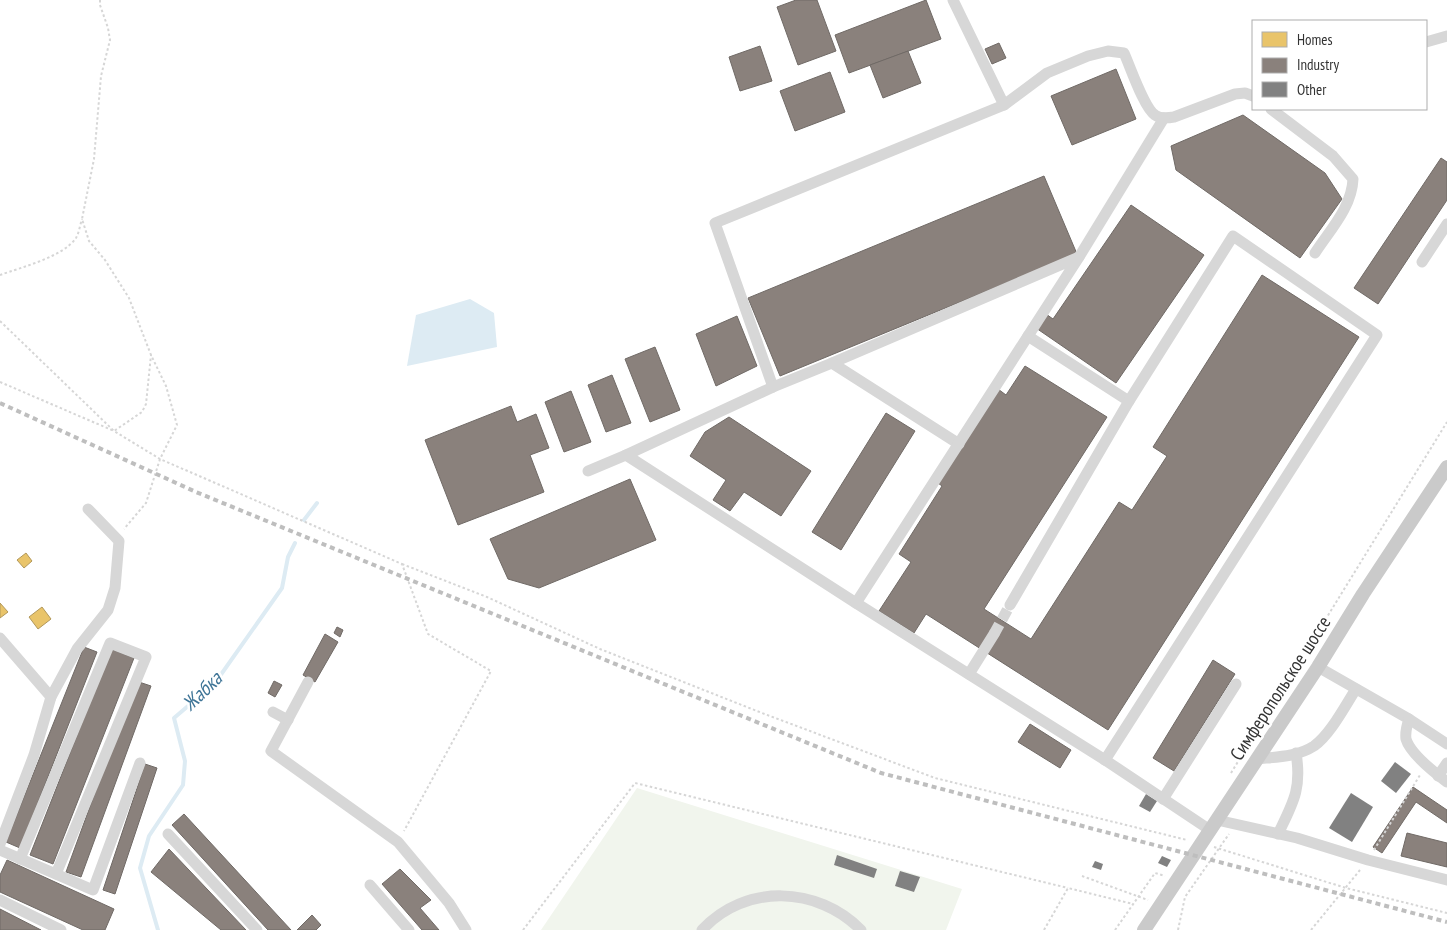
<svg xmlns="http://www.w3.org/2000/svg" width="1447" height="930" font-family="'PT Sans Narrow',sans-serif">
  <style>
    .green { fill: #f1f5ed }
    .water { fill: #ddebf3 }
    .homes { fill: #e9c46a; stroke: #b2985a }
    .industry { fill: #8a817c; stroke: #706a66 }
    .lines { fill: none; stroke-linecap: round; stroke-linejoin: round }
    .stream { stroke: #ddebf3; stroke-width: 4 }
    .building { fill: #818181 }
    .minor-tunnel { stroke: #d6d6d6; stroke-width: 11; stroke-dasharray: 11 5.5; stroke-linecap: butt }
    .path { stroke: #d6d6d6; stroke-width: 2; stroke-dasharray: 2.5 2.5; stroke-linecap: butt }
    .minor { stroke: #d7d7d7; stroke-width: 11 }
    .major { stroke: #cacaca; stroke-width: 14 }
    .rail { stroke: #bebebe; stroke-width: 4; stroke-dasharray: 5 4; stroke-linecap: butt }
    .labels { text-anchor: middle; stroke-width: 5; stroke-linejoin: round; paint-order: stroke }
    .street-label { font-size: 19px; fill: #333; stroke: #fff }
    .water-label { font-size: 20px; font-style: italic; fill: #3f7597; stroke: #fff }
  </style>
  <rect width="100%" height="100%" fill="#fff"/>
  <!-- green -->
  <polygon class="green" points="637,788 962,889 946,930 541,930"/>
  <!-- water -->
  <polygon class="water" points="470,299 494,313 497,347 407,366 416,315"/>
  <!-- homes -->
  <g class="homes">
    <polygon points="26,553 32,561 24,568 17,560"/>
    <polygon points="0,603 8,612 0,618"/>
    <polygon points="42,607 51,619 38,629 29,617"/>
  </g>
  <!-- industry -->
  <g class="industry">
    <polygon points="796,0 817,0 836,51 798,65 777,7"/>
    <polygon points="926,0 941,39 849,73 835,35"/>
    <polygon points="999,43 1006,58 992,64 985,49"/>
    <polygon points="760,46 772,81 740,91 729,57"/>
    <polygon points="908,51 921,83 883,98 870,65"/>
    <polygon points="1116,69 1136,119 1072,145 1051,96"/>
    <polygon points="830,72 845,112 795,131 780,91"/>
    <polygon points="1243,115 1325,173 1342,199 1300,258 1176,170 1171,146"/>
    <polygon points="1441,158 1447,162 1447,200 1378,304 1354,288"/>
    <polygon points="1044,176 1077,254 780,376 748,298"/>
    <polygon points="1131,205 1204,255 1116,383 1036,328 1046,314 1053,319"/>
    <polygon points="1262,275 1359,337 1108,730 926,614 914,633 879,611 911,562 899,554 942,486 938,483 998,389 1006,395 1025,366 1107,417 984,609 1031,639 1119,502 1132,510 1167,456 1153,447"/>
    <polygon points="737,316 757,366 716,386 696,334"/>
    <polygon points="655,347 680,410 650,422 625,359"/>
    <polygon points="612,375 631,423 606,432 588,385"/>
    <polygon points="571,391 591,442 564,452 545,402"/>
    <polygon points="511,406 517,422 536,414 549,448 530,455 544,492 458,525 425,440"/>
    <polygon points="886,413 915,431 841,550 812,532"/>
    <polygon points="729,417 811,471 781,516 744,492 730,511 713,500 726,480 690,456 705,432"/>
    <polygon points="630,479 656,540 539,588 508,579 490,539"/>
    <polygon points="337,627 343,630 340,637 334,633"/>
    <polygon points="325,634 338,642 315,682 303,675"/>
    <polygon points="84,647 97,652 20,848 6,842"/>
    <polygon points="111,649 134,658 53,864 30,855"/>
    <polygon points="1213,660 1235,674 1174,771 1153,758"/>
    <polygon points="136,681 151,686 81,877 66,872"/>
    <polygon points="274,681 282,685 275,697 268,693"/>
    <polygon points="1030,724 1071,750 1060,768 1018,742"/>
    <polygon points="145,764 157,768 115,894 103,890"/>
    <polygon points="1413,787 1447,810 1447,823 1416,802 1382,853 1373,847"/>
    <polygon points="184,814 291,930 268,930 172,825"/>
    <polygon points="1407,833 1447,843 1447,867 1401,856"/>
    <polygon points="169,849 246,930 221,930 151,872"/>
    <polygon points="7,860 114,909 105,930 83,930 0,892 0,875"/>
    <polygon points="400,869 431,900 420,908 439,930 422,930 382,884"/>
    <polygon points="0,909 41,930 0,930"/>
    <polygon points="312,915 321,925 316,930 297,930"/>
  </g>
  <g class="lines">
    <!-- stream -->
    <g class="stream">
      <polyline points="304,520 317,503"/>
      <polyline points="158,930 140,868 149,836 183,785 185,761 174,718 215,683 282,588 288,557 295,543"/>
    </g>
  </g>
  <!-- building -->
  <g class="building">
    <polygon points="1395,762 1411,774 1396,793 1381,781"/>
    <polygon points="1351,793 1373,807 1352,842 1329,828"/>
    <polygon points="1146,794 1157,801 1150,812 1139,806"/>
    <polygon points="837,855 877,869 874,878 834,865"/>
    <polygon points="1162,856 1171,860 1167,867 1158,863"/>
    <polygon points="1095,861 1103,864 1101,870 1092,867"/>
    <polygon points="900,871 920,877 914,892 895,886"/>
  </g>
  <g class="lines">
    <!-- minor-tunnel -->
    <polyline class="minor-tunnel" points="994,634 1010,605"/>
    <!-- path -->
    <g class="path">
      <polyline points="100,0 100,5 108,28 110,40 101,76 94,159 82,219 89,241 105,260 129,298 151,355 166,386 177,425 160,459 146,503 124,529"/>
      <path d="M0,275c22,-8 63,-18 76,-37 3,-5 4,-13 6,-19"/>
      <polyline points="0,321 114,431 160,459 402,564 428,634 491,671 404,831"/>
      <polyline points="0,382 114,431 142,412 146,404 151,355"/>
      <polyline points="402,564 487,597 600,649 762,713 935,778 1187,840"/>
      <polyline points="1231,773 1447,422"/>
      <polyline points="1214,847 1346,888 1447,913"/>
      <polyline points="1374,850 1420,775"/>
      <polyline points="1082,876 1148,900"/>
      <polyline points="523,930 635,783 1068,888"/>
      <polyline points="1044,930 1068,888 1133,904"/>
      <polyline points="1115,930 1155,873 1165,876"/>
      <polyline points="1178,930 1185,897 1229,834"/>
      <polyline points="1311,930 1360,870"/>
    </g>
    <!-- minor -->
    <g class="minor">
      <polyline points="1426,42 1447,36"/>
      <path d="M1004,105l43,-32 41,-17 20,-5 16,2c6,13 20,55 31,62 5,4 13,3 19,2l61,-23 10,-1 8,3"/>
      <path d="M1271,109l62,47 20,23c-1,28 -23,51 -38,74"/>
      <polyline points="1079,257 1164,118"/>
      <polyline points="1422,262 1447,224"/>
      <polyline points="832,363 1079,257 1028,336"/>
      <polyline points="773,387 715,223 1004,105 953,0"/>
      <polyline points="588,471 626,455"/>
      <polyline points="856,603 626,455 773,387 832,363 959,444"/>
      <polyline points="1010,605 1129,401 1028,336 856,603 1105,760 1210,830"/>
      <polyline points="0,638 51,697"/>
      <path d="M1318,667l91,52c-2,6 -4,13 -3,20 4,14 29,34 41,43"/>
      <polyline points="969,674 994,634"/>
      <polyline points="308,682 271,751 398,842 449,903 466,930"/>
      <polyline points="273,712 288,720"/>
      <polyline points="1409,719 1447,744"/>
      <path d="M1257,759c19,-2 40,-2 57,-13 16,-11 31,-40 42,-57"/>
      <polyline points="1105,760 1377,335 1233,236 1129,401"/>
      <polyline points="1438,776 1447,763"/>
      <polyline points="1163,799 1236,684"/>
      <polyline points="1217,820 1297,838 1368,860 1447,880"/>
      <polyline points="168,834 257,930"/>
      <path d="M1278,834c15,-31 24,-45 18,-81"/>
      <polyline points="0,844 34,755 51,697 77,649 108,610 115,588 119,541 88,509"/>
      <polyline points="0,850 93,890 140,763"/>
      <polyline points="20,859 110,643 146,657 56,874"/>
      <polyline points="370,885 409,930"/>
      <polyline points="0,900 61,930"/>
      <path d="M702,930c43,-47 116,-44 159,0"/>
    </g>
    <!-- major -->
    <polyline class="major" points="1144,930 1318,667 1363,594 1447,467"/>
    <!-- rail -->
    <polyline class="rail" points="0,403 196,492 881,773 1447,922"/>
  </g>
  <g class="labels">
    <!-- street labels -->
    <g class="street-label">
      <text transform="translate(1280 688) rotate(-57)" y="7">Симферопольское шоссе</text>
    </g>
    <!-- water labels -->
    <g class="water-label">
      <text transform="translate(202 691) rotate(-44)" y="7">Жабка</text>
    </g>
  </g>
  <!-- legend -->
  <rect x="1252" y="20" width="175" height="90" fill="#ffffff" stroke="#adadad"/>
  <rect x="1262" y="32" width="25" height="15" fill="#e9c46a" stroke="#adadad"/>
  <text x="1297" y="45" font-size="15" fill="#333333">Homes</text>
  <rect x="1262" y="58" width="25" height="15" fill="#8a817c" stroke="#adadad"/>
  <text x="1297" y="70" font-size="15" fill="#333333">Industry</text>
  <rect x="1262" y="82" width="25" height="15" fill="#818181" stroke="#adadad"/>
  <text x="1297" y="95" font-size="15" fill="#333333">Other</text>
</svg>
